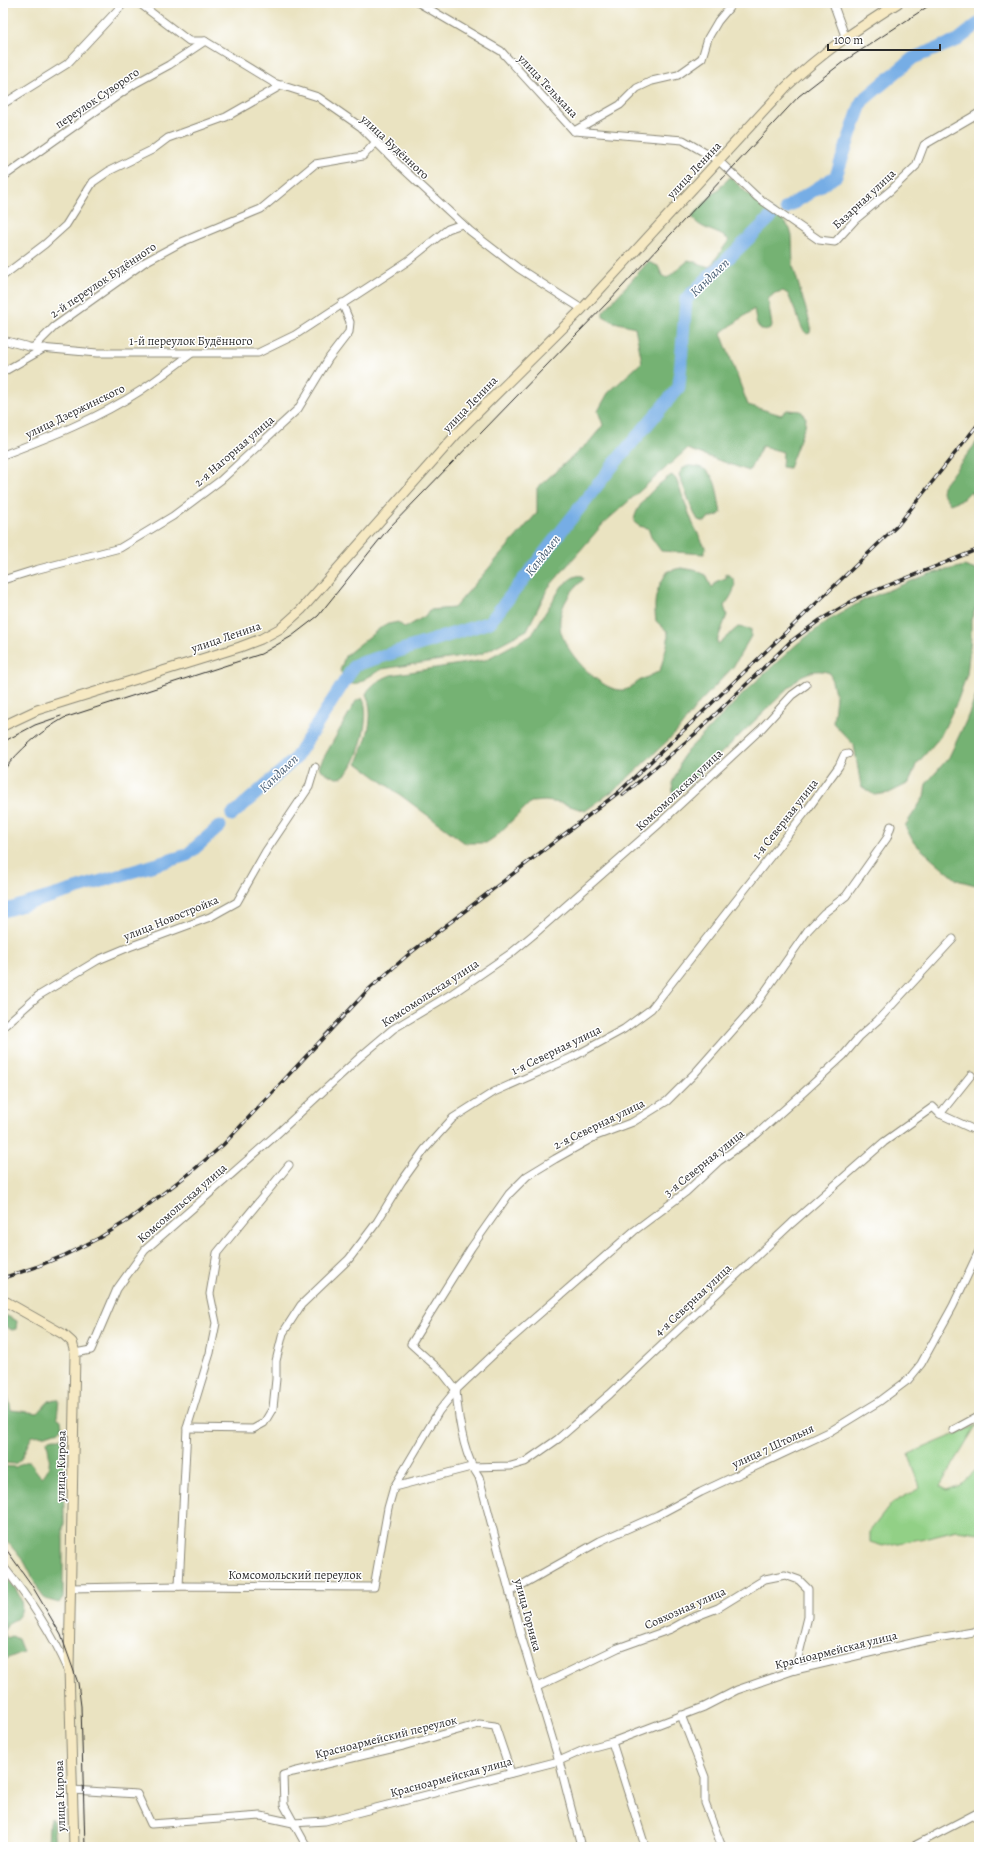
<svg xmlns="http://www.w3.org/2000/svg" width="982" height="1850" font-family="Alegreya,serif">
  <style>
    .green { fill: #92d086; stroke: #5e7e58 }
    .forest { fill: #75b273; stroke: #506e4f }
    .lines { fill: none; stroke-linecap: round; stroke-linejoin: round }
    .river { stroke: #76ade5; stroke-width: 13 }
    .street-casing { stroke: #8a8776; stroke-width: 9 }
    .secondary-casing { stroke: #8a8776; stroke-width: 11 }
    .street { stroke: #fff; stroke-width: 7 }
    .secondary { stroke: #f6e9c3; stroke-width: 9 }
    .tram { stroke: #2b2b2b; stroke-width: 1 }
    .rail-casing { stroke: #2b2b2b; stroke-width: 3.5 }
    .rail { stroke: #fff; stroke-width: 2; stroke-dasharray: 6; stroke-linecap: butt }
    .labels { text-anchor: middle; stroke-width: 3; stroke-linejoin: round; paint-order: stroke }
    .street-label { font-size: 12px; fill: #2b2b2b; stroke: #fff }
    .water-label { font-size: 13px; font-style: italic; fill: #495f75; stroke: #fff }
  </style>
  <rect width="100%" height="100%" fill="#fff"/>
  <filter id="ink" filterUnits="userSpaceOnUse"><feTurbulence type="fractalNoise" baseFrequency=".025" numOctaves="2"/><feDisplacementMap in="SourceGraphic" scale="8" xChannelSelector="R" yChannelSelector="G"/><feConvolveMatrix kernelMatrix="1 2 1 2 8 2 1 2 1" color-interpolation-filters="sRGB"/></filter>
  <filter id="wash" filterUnits="userSpaceOnUse"><feTurbulence type="fractalNoise" baseFrequency=".012" numOctaves="4" result="noise"/><feDisplacementMap in="SourceGraphic" scale="16" xChannelSelector="R" yChannelSelector="G"/><feGaussianBlur stdDeviation="0.9" result="paint"/><feColorMatrix in="noise" values="0 0 0 0 0 0 0 0 0 0 0 0 0 0 0 0 0 1.4 0 .05"/><feComposite in="paint" operator="in"/></filter>
  <g filter="url(#wash)">
    <rect width="100%" height="100%" fill="#eae3c1"/>
    <!-- green -->
    <polygon class="green" points="977,1425 940,1486 947,1490 960,1485 979,1467 979,1533 957,1530 920,1539 883,1546 870,1542 870,1531 892,1503 920,1488 909,1454"/>
    <!-- forest -->
    <g class="forest">
      <path d="M730,177l18,17 37,28 5,7 2,7 1,30 18,60 -1,7 -3,1 -4,-4 -15,-36 -5,-3 -8,2 -7,6 4,27 -6,5c-11,-2 -10,-13 -12,-22l-33,24 27,72 33,10 6,-5 14,1 5,7 -1,8 -16,42 -7,-1 1,-15 -21,-6 -13,25 -62,-22 -84,75 -55,64 -21,42 -46,24 -99,15 -24,14 -7,1 -11,-13 5,-15 39,-31 14,-3 7,6 20,-12 4,-6 25,-2 83,-95v-25l53,-47 13,-16 -5,-14 10,-18 34,-31 -7,-35 -21,-5 -11,-6v-4l45,-50 10,4 4,9 5,3 22,-18 20,7 3,-3 17,-24c-11,-10 -31,-10 -37,-24z"/>
      <polygon points="979,439 979,513 971,491 963,499 950,504 942,492 943,486"/>
      <path d="M688,466c30,-1 28,24 33,47l-4,3 -9,2 -3,4 -7,-2 -4,-7 -15,-38 3,-6z"/>
      <path d="M672,475l4,4 17,45 13,25 -2,5 -43,-3 -10,-14 -3,-9 -9,-2 -5,-4c0,-16 25,-40 38,-47z"/>
      <path d="M964,566l15,5v29l-8,20v17l-4,37 -10,28 -17,35 -24,28 -7,18 -20,10 -15,2 -13,-9 -7,-41 -21,-22 3,-26 -6,-24c-12,-4 -18,-2 -29,3l-118,114 -10,3 -1,-10 5,-10 6,-18 67,-68 47,-43 32,-24 35,-20 65,-26z"/>
      <path d="M681,568l17,3 9,5 5,12 5,-7 9,-3v-4c17,6 5,23 -2,32l3,9 -10,26 1,3 20,-17 13,2v7l-18,31 -34,36 -23,30 -59,55 -32,23 -24,-8 -16,-2 -14,1 -36,35 -9,6h-21l-108,-80c9,-22 19,-46 9,-69 5,-10 15,-15 25,-19l94,-15 26,-14 21,-12 30,-48c6,-5 13,-12 20,-10l2,3c-13,11 -26,29 -24,48 2,22 38,62 60,63 10,1 13,-6 21,-10 6,-3 13,-6 19,-9l8,-30v-9l-12,-11c-3,-22 0,-32 12,-50z"/>
      <polygon points="979,688 979,886 957,880 914,843 905,826 924,797 926,784 949,757 966,721"/>
      <path d="M362,698c11,13 -5,77 -23,80 -5,1 -14,-6 -19,-9l-1,-3 37,-65z"/>
      <polygon points="3,1314 17,1321 16,1329 12,1330 3,1325"/>
      <polygon points="3,1377 11,1410 38,1413 49,1401 55,1399 59,1400 57,1417 61,1420 62,1426 60,1431 45,1435 32,1436 21,1459 15,1464 3,1463"/>
      <path d="M54,1438h6l3,2 1,83 -1,5v69l-4,6 -14,-4 -4,-5 -16,-31 -22,-27v-70l13,1 10,-6h3c5,5 7,12 13,16 11,-10 7,-23 5,-36l2,-2z"/>
      <path d="M3,1574c10,10 26,29 15,43 -2,3 -5,3 -8,5 -3,3 -5,7 -7,10l4,6 5,-2 6,3 5,13 -17,7 -3,4z"/>
      <polygon points="51,1818 53,1821 55,1847 48,1847 49,1822"/>
    </g>
    <g class="lines">
      <!-- river -->
      <g class="river">
        <polyline points="786,208 836,176 862,101 913,58 958,40 979,23"/>
        <polyline points="232,815 295,759 355,665 490,622 614,464 679,387 686,299 771,217"/>
        <polyline points="3,911 187,855 220,826"/>
      </g>
    </g>
  </g>
  <g filter="url(#ink)">
    <g class="lines">
      <defs>
        <g id="street">
          <polyline points="139,3 189,41 205,41 274,83 318,97 361,127 399,165 470,231 518,268 582,309"/>
          <polyline points="419,3 501,51 574,131 683,140 719,161 757,197 819,240 835,242 856,219 891,190 916,166 924,145 979,113"/>
          <polyline points="833,3 845,36"/>
          <polyline points="3,104 67,64 124,3"/>
          <polyline points="574,131 620,105 637,88 652,81 678,75 702,58 708,38 718,21 733,3"/>
          <polyline points="3,177 134,84 169,65 205,41"/>
          <polyline points="3,276 45,244 66,225 93,182 109,171 152,150 168,138 226,117 282,85"/>
          <polyline points="3,340 29,347 97,353 258,353 295,335 408,261 448,229 462,224"/>
          <polyline points="34,347 54,327 145,262 182,242 261,209 315,164 363,156 376,142"/>
          <polyline points="3,372 45,348"/>
          <path d="M3,455c47,-18 94,-36 137,-64 18,-12 35,-25 52,-38"/>
          <polyline points="3,580 35,570 120,548 173,516 221,480 298,409 329,358 349,332 350,322 342,303"/>
          <polyline points="3,1027 38,996 98,960 129,947 210,917 237,902 266,851 309,787 315,767"/>
          <polyline points="940,1114 979,1132"/>
          <polyline points="75,1353 91,1350 117,1289 145,1250 276,1135 360,1057 393,1029 453,993 510,954 533,935 660,823 762,728 792,695 806,685"/>
          <polyline points="456,1390 442,1372 411,1344 471,1248 509,1194 527,1176 555,1159 596,1136 633,1122 667,1101 695,1073 757,1003 808,930 824,913 846,896 887,838 891,826"/>
          <path d="M456,1390c2,26 7,65 23,87l43,162 37,122 22,86"/>
          <polyline points="187,1428 253,1429 264,1423 273,1408 276,1379 276,1361 283,1333 301,1305 349,1259 377,1222 402,1181 425,1149 453,1118 494,1092 573,1057 624,1029 651,1009 807,810 839,766 844,755 848,754"/>
          <polyline points="953,1430 979,1416"/>
          <polyline points="394,1487 471,1467 511,1466 525,1462 558,1439 610,1394 792,1223 884,1142 933,1107 940,1114 971,1075"/>
          <path d="M3,1566c25,31 49,67 65,103"/>
          <polyline points="179,1586 187,1428 210,1353 216,1323 210,1294 217,1253 289,1165"/>
          <polyline points="70,1588 179,1586 374,1587 388,1508 394,1487 439,1411 456,1390 497,1351 634,1231 686,1192 719,1161 757,1134 805,1091 843,1056 859,1037 878,1020 953,939"/>
          <polyline points="511,1591 600,1541 658,1515 701,1492 829,1432 880,1401 908,1380 921,1364 953,1306 979,1251"/>
          <polyline points="537,1687 618,1648 671,1629 689,1619 718,1608 765,1579 785,1575 799,1580 808,1589 808,1617 795,1670"/>
          <polyline points="681,1715 705,1777 705,1803 722,1847"/>
          <polyline points="612,1742 645,1846"/>
          <polyline points="72,1790 137,1794 151,1824 261,1816 293,1823 325,1821 559,1761 586,1749 612,1742 704,1707 737,1690 795,1670 925,1640 979,1631"/>
          <polyline points="307,1847 284,1805 283,1775 293,1772 403,1746 479,1724 495,1726 511,1773"/>
          <polyline points="912,1847 979,1812"/>
        </g>
        <g id="secondary">
          <path d="M3,726l34,-16 203,-63 21,-8 20,-11 20,-18 161,-182 120,-119 204,-222c35,-34 71,-58 112,-84"/>
          <polyline points="3,1300 63,1334 72,1342 75,1353 69,1668 74,1847"/>
        </g>
      </defs>
      <!-- street casing -->
      <use href="#street" class="street-casing"/>
      <!-- secondary casing -->
      <use href="#secondary" class="secondary-casing"/>
      <!-- street -->
      <use href="#street" class="street"/>
      <!-- secondary -->
      <use href="#secondary" class="secondary"/>
      <!-- tram -->
      <g class="tram">
        <polyline points="3,742 35,725 61,716"/>
        <path d="M3,771c17,-22 37,-39 61,-53l197,-64 31,-18 26,-20 70,-87 220,-227 191,-206 44,-34 90,-59"/>
        <polyline points="3,1545 31,1584 61,1635 78,1683 81,1706 85,1847"/>
      </g>
      <defs>
        <g id="rail">
          <polyline points="623,795 695,734 790,642 820,620 859,597 979,549"/>
          <polyline points="3,1278 36,1267 65,1255 99,1238 127,1221 191,1172 223,1145 368,990 409,954 619,792 689,725 898,525 979,423"/>
        </g>
      </defs>
      <!-- rail casing -->
      <use href="#rail" class="rail-casing"/>
      <!-- rail -->
      <use href="#rail" class="rail"/>
    </g>
  </g>
  <g class="labels">
    <!-- street labels -->
    <g class="street-label">
      <text transform="translate(548 86) rotate(47)" y="4">улица Тельмана</text>
      <text transform="translate(97 98) rotate(-34)" y="4">переулок Суворого</text>
      <text transform="translate(395 147) rotate(43)" y="4">улица Будённого</text>
      <text transform="translate(694 170) rotate(-47)" y="4">улица Ленина</text>
      <text transform="translate(864 199) rotate(-43)" y="4">Базарная улица</text>
      <text transform="translate(103 280) rotate(-34)" y="4">2-й переулок Будённого</text>
      <text x="191" y="345">1-й переулок Будённого</text>
      <text transform="translate(470 404) rotate(-46)" y="4">улица Ленина</text>
      <text transform="translate(75 411) rotate(-26)" y="4">улица Дзержинского</text>
      <text transform="translate(234 451) rotate(-41)" y="4">2-я Нагорная улица</text>
      <text transform="translate(226 637) rotate(-19)" y="4">улица Ленина</text>
      <text transform="translate(679 790) rotate(-43)" y="4">Комсомольская улица</text>
      <text transform="translate(785 819) rotate(-52)" y="4">1-я Северная улица</text>
      <text transform="translate(171 918) rotate(-22)" y="4">улица Новостройка</text>
      <text transform="translate(430 993) rotate(-33)" y="4">Комсомольская улица</text>
      <text transform="translate(556 1050) rotate(-26)" y="4">1-я Северная улица</text>
      <text transform="translate(599 1124) rotate(-26)" y="4">2-я Северная улица</text>
      <text transform="translate(704 1163) rotate(-39)" y="4">3-я Северная улица</text>
      <text transform="translate(182 1203) rotate(-41)" y="4">Комсомольская улица</text>
      <text transform="translate(693 1300) rotate(-43)" y="4">4-я Северная улица</text>
      <text transform="translate(773 1446) rotate(-25)" y="4">улица 7 Штольня</text>
      <text transform="translate(61 1466) rotate(-89)" y="4">улица Кирова</text>
      <text x="295" y="1579">Комсомольский переулок</text>
      <text transform="translate(685 1608) rotate(-24)" y="4">Совхозная улица</text>
      <text transform="translate(528 1615) rotate(75)" y="4">улица Горняка</text>
      <text transform="translate(836 1650) rotate(-14)" y="4">Красноармейская улица</text>
      <text transform="translate(386 1737) rotate(-14)" y="4">Красноармейский переулок</text>
      <text transform="translate(451 1777) rotate(-15)" y="4">Красноармейская улица</text>
      <text transform="translate(60 1796) rotate(-92)" y="4">улица Кирова</text>
    </g>
    <!-- water labels -->
    <g class="water-label">
      <text transform="translate(709 277) rotate(-44)" y="5">Кандалеп</text>
      <text transform="translate(542 555) rotate(-52)" y="5">Кандалеп</text>
      <text transform="translate(278 773) rotate(-44)" y="5">Кандалеп</text>
    </g>
  </g>
  <!-- margin -->
  <rect width="982" height="1850" fill="none" stroke="#fff" stroke-width="16"/>
  <!-- scale -->
  <path d="M828 44v6h112v-6" fill="none" stroke="#2b2b2b" stroke-width="2"/>
  <text x="834" y="44" font-size="12" fill="#2b2b2b" stroke="#ffffff" stroke-width="3" paint-order="stroke">100 m</text>
</svg>
